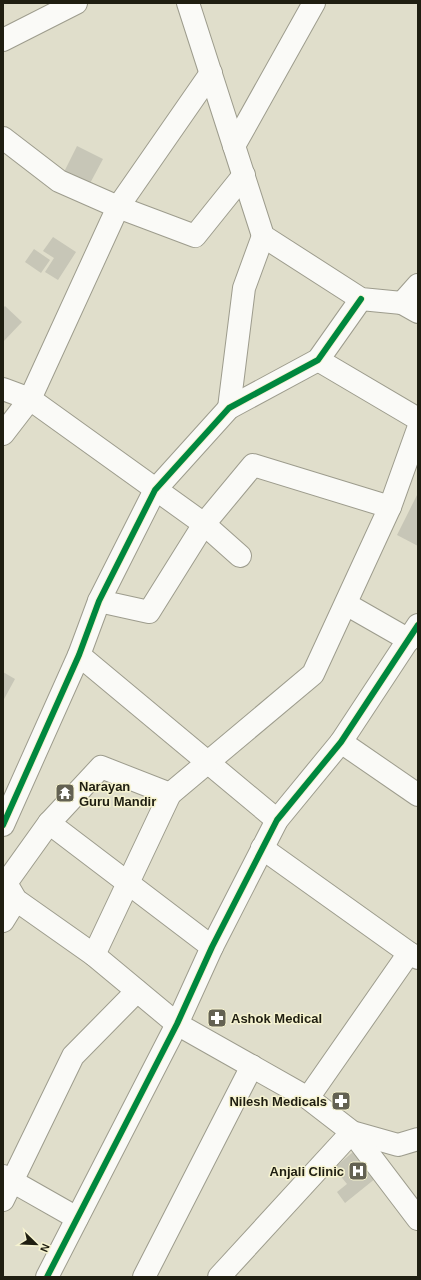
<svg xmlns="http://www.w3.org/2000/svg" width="421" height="1280" font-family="Arial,sans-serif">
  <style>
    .building { fill: #c7c6b7 }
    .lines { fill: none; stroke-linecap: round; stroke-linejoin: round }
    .minor-casing { stroke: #9d9c8d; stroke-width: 24 }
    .minor { stroke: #fafaf7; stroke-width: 22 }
    .cycleway-casing { stroke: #f6f3d0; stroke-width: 8 }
    .cycleway { stroke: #00873e; stroke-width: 6 }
    .labels { text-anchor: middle; stroke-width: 3; stroke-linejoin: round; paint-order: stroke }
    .poi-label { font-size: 13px; font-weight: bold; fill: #1f1e11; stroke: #f6f3d0; text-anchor: start }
  </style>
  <rect width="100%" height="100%" fill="#e0decb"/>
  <!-- building -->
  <g class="building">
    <polygon points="77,146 103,159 87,189 62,176"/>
    <polygon points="53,237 76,252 58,280 45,272 54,258 43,251"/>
    <polygon points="34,249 50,260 41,273 25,262"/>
    <polygon points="5,306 22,322 3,342 3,308"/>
    <polygon points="418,493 418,546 397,535"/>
    <polygon points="3,672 15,679 3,701"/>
    <polygon points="359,1147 381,1174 345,1203 337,1192 347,1184 334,1168"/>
  </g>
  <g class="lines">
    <defs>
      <g id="minor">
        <polyline points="188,3 263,236 361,299 402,303"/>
        <polyline points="3,40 76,3"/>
        <polyline points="3,138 59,181 118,207 195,236 244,175"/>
        <polyline points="234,146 314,3"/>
        <polyline points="418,285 402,303 418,312"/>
        <polyline points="318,360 418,419"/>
        <polyline points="3,389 30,399 204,524 240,556"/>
        <polyline points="229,408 244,288 263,236"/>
        <polyline points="3,434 30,399 118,207 211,73"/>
        <polyline points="99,601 149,612 204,524 253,465 390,507"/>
        <polyline points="346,604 409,640"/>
        <polyline points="79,655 277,820"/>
        <polyline points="341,742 418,795"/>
        <polyline points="170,794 313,674 390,507 418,429"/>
        <polyline points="49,823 212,947"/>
        <polyline points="3,825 79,655 99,601 155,490 229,408 318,360 361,299"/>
        <polyline points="262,848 409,953 418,958"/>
        <polyline points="3,878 16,900 94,955 177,1024 308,1098 352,1132 398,1145 418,1139"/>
        <polyline points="6,883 49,823 101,767 170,794 94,955"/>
        <polyline points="3,921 16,900"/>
        <polyline points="308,1098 409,953"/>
        <polyline points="3,1176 77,1218"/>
        <polyline points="3,1200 73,1056 137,991"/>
        <polyline points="47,1277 177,1024 212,947 277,820 341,742 418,625"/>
        <polyline points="144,1277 252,1066"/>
        <polyline points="219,1277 352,1132 418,1219"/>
      </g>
    </defs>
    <!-- minor casing -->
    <use href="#minor" class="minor-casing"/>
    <!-- minor -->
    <use href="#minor" class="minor"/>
    <defs>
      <g id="cycleway">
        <polyline points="3,825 79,655 99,601 155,490 229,408 318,360 361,299"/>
        <polyline points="47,1277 177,1024 212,947 277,820 341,742 418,625"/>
      </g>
    </defs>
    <!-- cycleway casing -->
    <use href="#cycleway" class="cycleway-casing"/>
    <!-- cycleway -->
    <use href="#cycleway" class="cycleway"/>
  </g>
  <!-- icons -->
  <defs>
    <symbol id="temple-square" viewBox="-11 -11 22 22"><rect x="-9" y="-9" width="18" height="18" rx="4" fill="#636152" stroke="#f6f3d0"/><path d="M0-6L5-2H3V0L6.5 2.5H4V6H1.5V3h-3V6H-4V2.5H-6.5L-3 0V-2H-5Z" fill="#fff"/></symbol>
    <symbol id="pharmacy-square" viewBox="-11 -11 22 22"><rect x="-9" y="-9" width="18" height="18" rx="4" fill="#636152" stroke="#f6f3d0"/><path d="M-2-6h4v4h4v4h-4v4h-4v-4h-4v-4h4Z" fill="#fff"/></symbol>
    <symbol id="hospital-square" viewBox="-11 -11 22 22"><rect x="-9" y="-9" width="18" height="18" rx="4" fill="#636152" stroke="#f6f3d0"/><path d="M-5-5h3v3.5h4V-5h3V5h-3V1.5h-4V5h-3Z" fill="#fff"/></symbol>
  </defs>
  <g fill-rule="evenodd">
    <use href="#temple-square" x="54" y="782" width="22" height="22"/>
    <use href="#pharmacy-square" x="206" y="1007" width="22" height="22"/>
    <use href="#pharmacy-square" x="330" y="1090" width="22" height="22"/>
    <use href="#hospital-square" x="347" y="1160" width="22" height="22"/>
  </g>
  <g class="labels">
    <!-- poi labels -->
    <g class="poi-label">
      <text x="79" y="791">Narayan<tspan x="79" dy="15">Guru Mandir</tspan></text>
      <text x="231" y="1023">Ashok Medical</text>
      <text x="327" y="1106" text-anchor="end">Nilesh Medicals</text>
      <text x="344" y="1176" text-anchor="end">Anjali Clinic</text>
    </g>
  </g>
  <!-- border -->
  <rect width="421" height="1280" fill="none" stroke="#1f1e11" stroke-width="8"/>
  <!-- north arrow -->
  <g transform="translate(36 1244) rotate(113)" stroke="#f6f3d0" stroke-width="3" paint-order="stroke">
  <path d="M0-3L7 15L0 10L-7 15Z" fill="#1f1e11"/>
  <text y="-6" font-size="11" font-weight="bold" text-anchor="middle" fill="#1f1e11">N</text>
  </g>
</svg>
